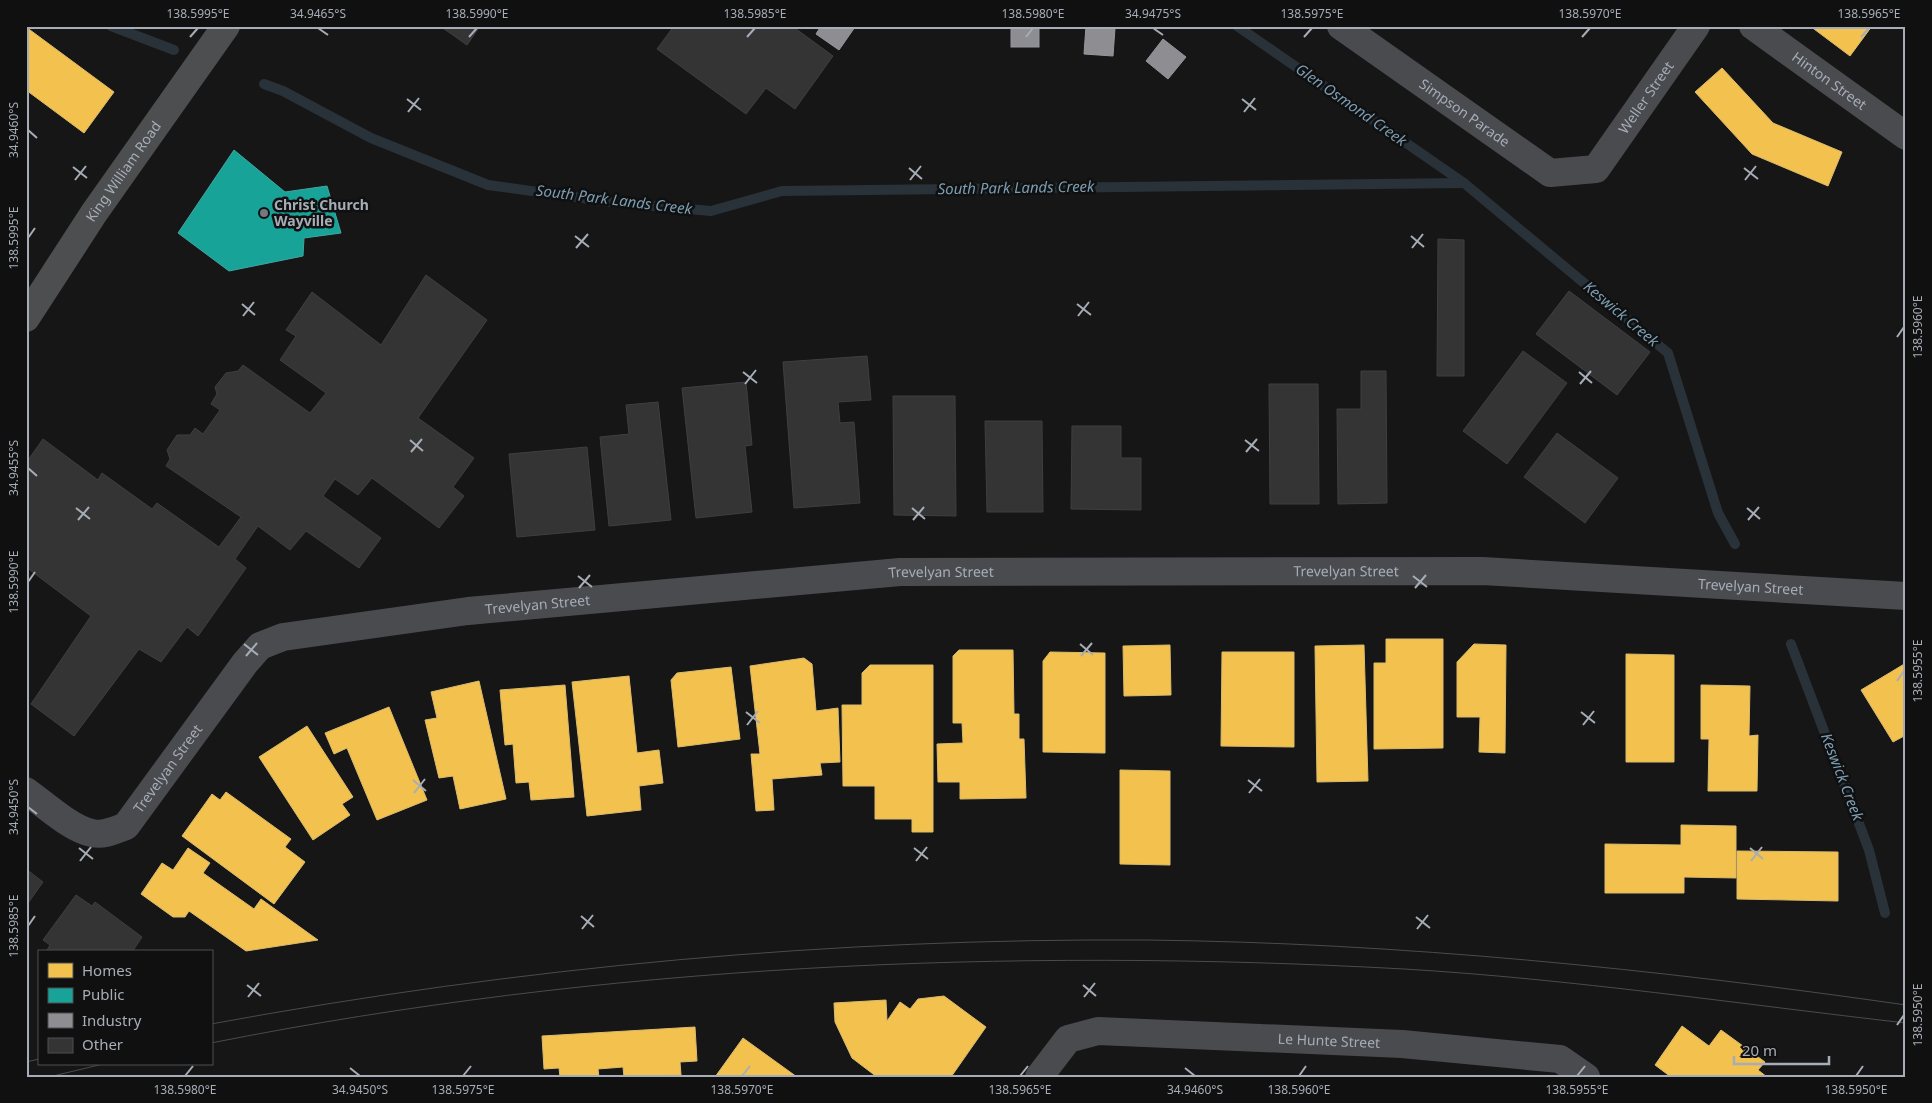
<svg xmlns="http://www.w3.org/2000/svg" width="1932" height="1103" font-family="'Noto Sans',sans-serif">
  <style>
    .homes { fill: #f2c14e; stroke: #dbbb6e }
    .public { fill: #17a398; stroke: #42a6a1 }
    .industry { fill: #8d8d92; stroke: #94979d }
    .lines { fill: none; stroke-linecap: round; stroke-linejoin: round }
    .stream { stroke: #283238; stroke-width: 10 }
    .building { fill: #343435; stroke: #3e3f42 }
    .minor { stroke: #494b4f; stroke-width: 28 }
    .major { stroke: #4c4e50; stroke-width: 28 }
    .tram { stroke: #494b4e; stroke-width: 1 }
    .ticks { fill: none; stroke: #a6adb7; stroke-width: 2 }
    .poi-dot { fill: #74787f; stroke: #101011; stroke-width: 2 }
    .labels { text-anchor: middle; stroke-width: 5; stroke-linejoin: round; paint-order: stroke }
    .street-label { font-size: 14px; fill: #a6adb7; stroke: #101011 }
    .poi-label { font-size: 14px; font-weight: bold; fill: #a6adb7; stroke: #101011; text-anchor: start }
    .water-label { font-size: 15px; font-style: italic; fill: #7c9eb3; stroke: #101011 }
    .neatline { fill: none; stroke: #a6adb7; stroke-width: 2 }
    .ticks-label { font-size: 12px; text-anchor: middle; fill: #a6adb7 }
  </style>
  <rect width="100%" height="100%" fill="#161616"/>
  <!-- homes -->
  <g class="homes">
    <polygon points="1810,26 1872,26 1850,56"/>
    <polygon points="26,27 114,92 84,133 26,90"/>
    <polygon points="1722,68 1773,123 1842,152 1828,186 1752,154 1695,92"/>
    <polygon points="1386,639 1443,639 1443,748 1374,749 1374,663 1386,663"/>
    <polygon points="1474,644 1506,645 1505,753 1479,752 1480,717 1457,717 1457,662"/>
    <polygon points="1170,645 1171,695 1124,696 1123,646"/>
    <polygon points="1364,645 1368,781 1317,782 1315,646"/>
    <polygon points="959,650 1013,650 1014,714 1019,714 1019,739 1024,739 1026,798 960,799 960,782 938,782 937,744 963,743 962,723 953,723 953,656"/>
    <polygon points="1050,652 1105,653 1105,753 1043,752 1043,661"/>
    <polygon points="1222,652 1294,652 1294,747 1221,746"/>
    <polygon points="1626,654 1674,655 1674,762 1626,762"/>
    <polygon points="804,658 812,664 816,711 838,708 840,762 820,763 822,775 772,779 774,810 756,811 751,754 760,754 750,666"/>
    <polygon points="1906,663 1906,735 1893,742 1861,690"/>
    <polygon points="870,665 933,665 933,832 912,832 912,819 875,819 875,786 843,786 842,705 862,705 862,673"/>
    <polygon points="731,667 740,739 678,747 671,680 677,673"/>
    <polygon points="629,676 637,753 659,750 663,783 639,786 641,810 587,816 572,682"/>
    <polygon points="479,681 506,799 460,809 453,776 439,778 425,720 437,718 431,692"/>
    <polygon points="565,685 574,797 531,800 529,782 516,783 513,744 505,745 500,690"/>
    <polygon points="1701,685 1750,686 1749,736 1758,735 1757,791 1708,791 1709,739 1701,739"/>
    <polygon points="389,707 427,800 377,820 347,748 334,754 325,733"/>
    <polygon points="307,726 353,797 342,804 350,815 313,840 259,757"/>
    <polygon points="1120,770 1170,771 1170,865 1120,864"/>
    <polygon points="226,792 291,839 285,847 305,862 274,904 182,836 212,794 220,800"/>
    <polygon points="1681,825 1736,826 1736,878 1684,877 1684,893 1605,893 1605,844 1681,845"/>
    <polygon points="188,848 210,863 203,873 254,909 261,899 318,940 246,951 189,911 185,917 173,917 141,894 162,863 173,870"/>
    <polygon points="1737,851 1838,852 1838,901 1737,899"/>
    <polygon points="944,996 986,1027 951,1077 877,1077 852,1058 835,1022 834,1003 886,1000 887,1021 900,1002 910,1009 918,999"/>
    <polygon points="1682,1026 1709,1046 1721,1030 1765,1062 1758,1070 1767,1077 1671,1077 1655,1065"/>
    <polygon points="695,1027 697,1061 680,1062 681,1075 624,1077 623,1067 598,1069 599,1077 560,1077 559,1068 544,1069 542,1036"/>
    <polygon points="743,1038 797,1077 715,1077"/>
  </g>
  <!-- public -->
  <polygon class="public" points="234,150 285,192 327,186 341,233 304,238 303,256 229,271 178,233"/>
  <!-- industry -->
  <g class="industry">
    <polygon points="821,26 855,26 855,27 839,50 816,34"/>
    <rect x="1011" y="26" width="28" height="21"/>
    <polygon points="1086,26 1115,28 1113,56 1084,54"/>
    <polygon points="1163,39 1186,57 1168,79 1146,61"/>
  </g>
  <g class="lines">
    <!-- stream -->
    <g class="stream">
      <polyline points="111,26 174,50"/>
      <polyline points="1237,26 1464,183 1668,353 1718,513 1735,544"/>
      <polyline points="264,84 283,91 371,138 488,185 611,202 711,211 782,191 1464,183"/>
      <polyline points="1791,644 1869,850 1885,913"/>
    </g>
  </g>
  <!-- building -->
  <g class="building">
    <polygon points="440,26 480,26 467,45"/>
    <polygon points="674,26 792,26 833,56 795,109 766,88 746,114 657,49"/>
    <polygon points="1438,239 1464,240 1464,376 1437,376"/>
    <polygon points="426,275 487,320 418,418 474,458 453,487 464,496 439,528 372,478 358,495 335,479 323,496 381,538 359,568 306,531 290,550 258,526 235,559 246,568 198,636 187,627 161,662 139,649 74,736 31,704 91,616 26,567 26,463 43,439 98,480 102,473 152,509 157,503 219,547 241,517 166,466 170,459 167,450 177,435 190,435 195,428 203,434 220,410 211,404 217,394 215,387 226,373 238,371 243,365 310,413 326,393 280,360 296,336 286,330 312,292 381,345"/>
    <polygon points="1569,291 1650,352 1617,395 1536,334"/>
    <polygon points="1523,351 1567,383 1507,464 1463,431"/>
    <polygon points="867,356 871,400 838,402 840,423 854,422 860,503 794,508 783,362"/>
    <polygon points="1361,371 1386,371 1387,503 1338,504 1337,409 1361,409"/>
    <polygon points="746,382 752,445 745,446 752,512 696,518 682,388"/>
    <polygon points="1269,384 1318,384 1319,504 1270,504"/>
    <polygon points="893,396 955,396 956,516 894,515"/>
    <polygon points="658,402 671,520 609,526 600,437 629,434 626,405"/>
    <polygon points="985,421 1042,421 1043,512 987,512"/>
    <polygon points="1072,426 1121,426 1121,458 1141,458 1141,510 1071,509"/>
    <polygon points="1557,433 1618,478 1585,523 1524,477"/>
    <polygon points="587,447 595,530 517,537 509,454"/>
    <polygon points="26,869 43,882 26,906"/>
    <polygon points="76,895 92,906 95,902 142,937 132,952 46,952 50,945 43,940"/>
  </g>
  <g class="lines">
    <!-- minor -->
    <g class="minor">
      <path id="s1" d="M1341,26l209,147 46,-4 100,-143"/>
      <path id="s2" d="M1753,26l153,110"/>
      <path id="s3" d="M26,791c18,13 45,38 66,42 12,3 23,-3 34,-7l119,-163 15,-17 23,-9 185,-26 432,-39 582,-1 424,25"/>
      <path id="s4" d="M1039,1077l29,-38 30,-8 304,13 158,15 26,18"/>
    </g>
    <!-- major -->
    <path class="major" id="s5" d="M26,318l68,-105 132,-187"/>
    <!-- tram -->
    <g class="tram">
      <path d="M211,1024c309,-57 623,-86 936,-84 254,3 508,29 759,65"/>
      <path d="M211,1043c392,-78 795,-96 1193,-74 168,10 335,35 502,54"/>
      <polyline points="26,1062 39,1059"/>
      <polyline points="49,1077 103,1064"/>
    </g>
  </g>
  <!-- ticks -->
  <path class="ticks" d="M318,28l10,7M1153,28l10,7M190,37l8,-9M469,37l8,-9M747,37l8,-9M1026,37l7,-9M1304,37l8,-9M1582,37l8,-9M1861,37l8,-9M407,99l14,11M1242,99l14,11M408,112l11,-14M1244,112l11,-14M28,130l9,8M73,167l14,11M909,168l13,11M1744,168l14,11M75,180l11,-14M910,180l11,-14M1745,180l11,-14M575,236l14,11M1411,236l13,11M28,238l7,-10M576,248l12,-14M1412,248l11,-14M242,304l13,11M1077,304l14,11M243,316l11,-14M1078,316l11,-14M1897,337l7,-10M743,372l14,11M1579,372l13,11M745,384l11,-14M1580,384l11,-13M410,440l13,11M1245,440l14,11M411,452l11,-13M1246,452l11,-13M28,468l9,8M76,508l14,11M912,508l13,11M1747,508l13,11M78,520l11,-13M913,520l11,-13M1748,520l11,-13M578,576l14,11M1413,576l14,11M28,582l7,-10M579,588l11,-13M1415,588l11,-13M244,644l14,11M1080,644l13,11M246,656l11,-13M1081,656l11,-13M1897,681l7,-10M746,712l14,11M1581,712l14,11M747,725l11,-14M1583,725l11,-14M413,780l13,11M1248,780l14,11M414,793l11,-14M1249,793l11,-14M28,807l9,7M79,848l14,11M914,848l14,11M1750,848l13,11M80,861l11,-14M916,861l11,-14M1751,861l11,-14M581,916l13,11M1416,917l14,11M28,926l7,-10M582,929l11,-14M1417,929l11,-14M247,985l14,11M1083,985l13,11M248,997l11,-14M1084,997l11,-14M1897,1025l7,-10M350,1068l10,8M1185,1068l10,8M185,1076l8,-10M463,1076l8,-10M742,1076l8,-10M1020,1076l8,-10M1299,1076l7,-10M1577,1076l8,-10M1856,1076l7,-10"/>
  <!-- markers -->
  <circle class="poi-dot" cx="264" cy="213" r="5"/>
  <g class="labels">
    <!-- street labels -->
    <g class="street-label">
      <text dy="5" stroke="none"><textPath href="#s2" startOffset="94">Hinton Street</textPath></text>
      <text dy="5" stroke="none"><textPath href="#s1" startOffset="389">Weller Street</textPath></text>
      <text dy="5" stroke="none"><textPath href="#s1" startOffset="151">Simpson Parade</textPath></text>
      <text dy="5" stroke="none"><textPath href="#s5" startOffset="176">King William Road</textPath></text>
      <text dy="5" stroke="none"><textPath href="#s3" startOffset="1430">Trevelyan Street</textPath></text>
      <text dy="5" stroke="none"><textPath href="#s3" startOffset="1025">Trevelyan Street</textPath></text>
      <text dy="5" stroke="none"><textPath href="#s3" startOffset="1835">Trevelyan Street</textPath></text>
      <text dy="5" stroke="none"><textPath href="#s3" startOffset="620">Trevelyan Street</textPath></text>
      <text dy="5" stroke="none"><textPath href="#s3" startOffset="185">Trevelyan Street</textPath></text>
      <text dy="5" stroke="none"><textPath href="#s4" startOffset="310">Le Hunte Street</textPath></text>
    </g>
    <!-- poi labels -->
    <g class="poi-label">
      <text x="274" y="210">Christ Church<tspan x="274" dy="16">Wayville</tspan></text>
    </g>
    <!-- water labels -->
    <g class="water-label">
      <text transform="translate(1351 105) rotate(35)" y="5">Glen Osmond Creek</text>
      <text transform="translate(1016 188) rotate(-1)" y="5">South Park Lands Creek</text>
      <text transform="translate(614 200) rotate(7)" y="5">South Park Lands Creek</text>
      <text transform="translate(1621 314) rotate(40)" y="5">Keswick Creek</text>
      <text transform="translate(1842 777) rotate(69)" y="5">Keswick Creek</text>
    </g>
  </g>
  <!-- border -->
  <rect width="1932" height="1103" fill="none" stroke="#101011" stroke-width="55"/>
  <!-- legend -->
  <rect x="38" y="950" width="175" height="115" fill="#101011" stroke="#4c4f53"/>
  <rect x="48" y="963" width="25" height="15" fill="#f2c14e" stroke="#4c4f53"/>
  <text x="82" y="976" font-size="15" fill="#a6adb7">Homes</text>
  <rect x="48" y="988" width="25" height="15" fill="#17a398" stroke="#4c4f53"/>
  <text x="82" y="1000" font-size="15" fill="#a6adb7">Public</text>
  <rect x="48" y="1013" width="25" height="15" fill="#8d8d92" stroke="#4c4f53"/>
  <text x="82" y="1026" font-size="15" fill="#a6adb7">Industry</text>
  <rect x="48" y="1038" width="25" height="15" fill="#343435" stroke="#4c4f53"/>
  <text x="82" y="1050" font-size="15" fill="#a6adb7">Other</text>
  <!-- scale -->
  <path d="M1734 1056v8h95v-8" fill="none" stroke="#a6adb7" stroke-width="2.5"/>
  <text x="1742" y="1056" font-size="15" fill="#a6adb7" stroke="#101011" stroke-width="4" paint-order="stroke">20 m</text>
  <rect x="28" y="28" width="1876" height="1048" class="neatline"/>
  <g class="ticks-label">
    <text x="198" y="18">138.5995°E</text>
    <text x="318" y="18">34.9465°S</text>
    <text x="477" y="18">138.5990°E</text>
    <text x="755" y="18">138.5985°E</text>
    <text x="1033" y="18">138.5980°E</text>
    <text x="1153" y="18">34.9475°S</text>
    <text x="1312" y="18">138.5975°E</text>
    <text x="1590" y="18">138.5970°E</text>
    <text x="1869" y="18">138.5965°E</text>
    <text transform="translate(14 130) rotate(-90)" y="4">34.9460°S</text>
    <text transform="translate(14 238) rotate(-90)" y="4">138.5995°E</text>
    <text transform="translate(1918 327) rotate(-90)" y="4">138.5960°E</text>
    <text transform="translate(14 468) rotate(-90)" y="4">34.9455°S</text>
    <text transform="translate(14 582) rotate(-90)" y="4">138.5990°E</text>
    <text transform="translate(1918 671) rotate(-90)" y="4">138.5955°E</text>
    <text transform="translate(14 807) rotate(-90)" y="4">34.9450°S</text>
    <text transform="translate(14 926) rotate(-90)" y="4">138.5985°E</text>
    <text transform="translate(1918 1015) rotate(-90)" y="4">138.5950°E</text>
    <text x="185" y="1094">138.5980°E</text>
    <text x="360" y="1094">34.9450°S</text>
    <text x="463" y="1094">138.5975°E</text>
    <text x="742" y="1094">138.5970°E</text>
    <text x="1020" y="1094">138.5965°E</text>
    <text x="1195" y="1094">34.9460°S</text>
    <text x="1299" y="1094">138.5960°E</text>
    <text x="1577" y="1094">138.5955°E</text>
    <text x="1856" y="1094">138.5950°E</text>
  </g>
</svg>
